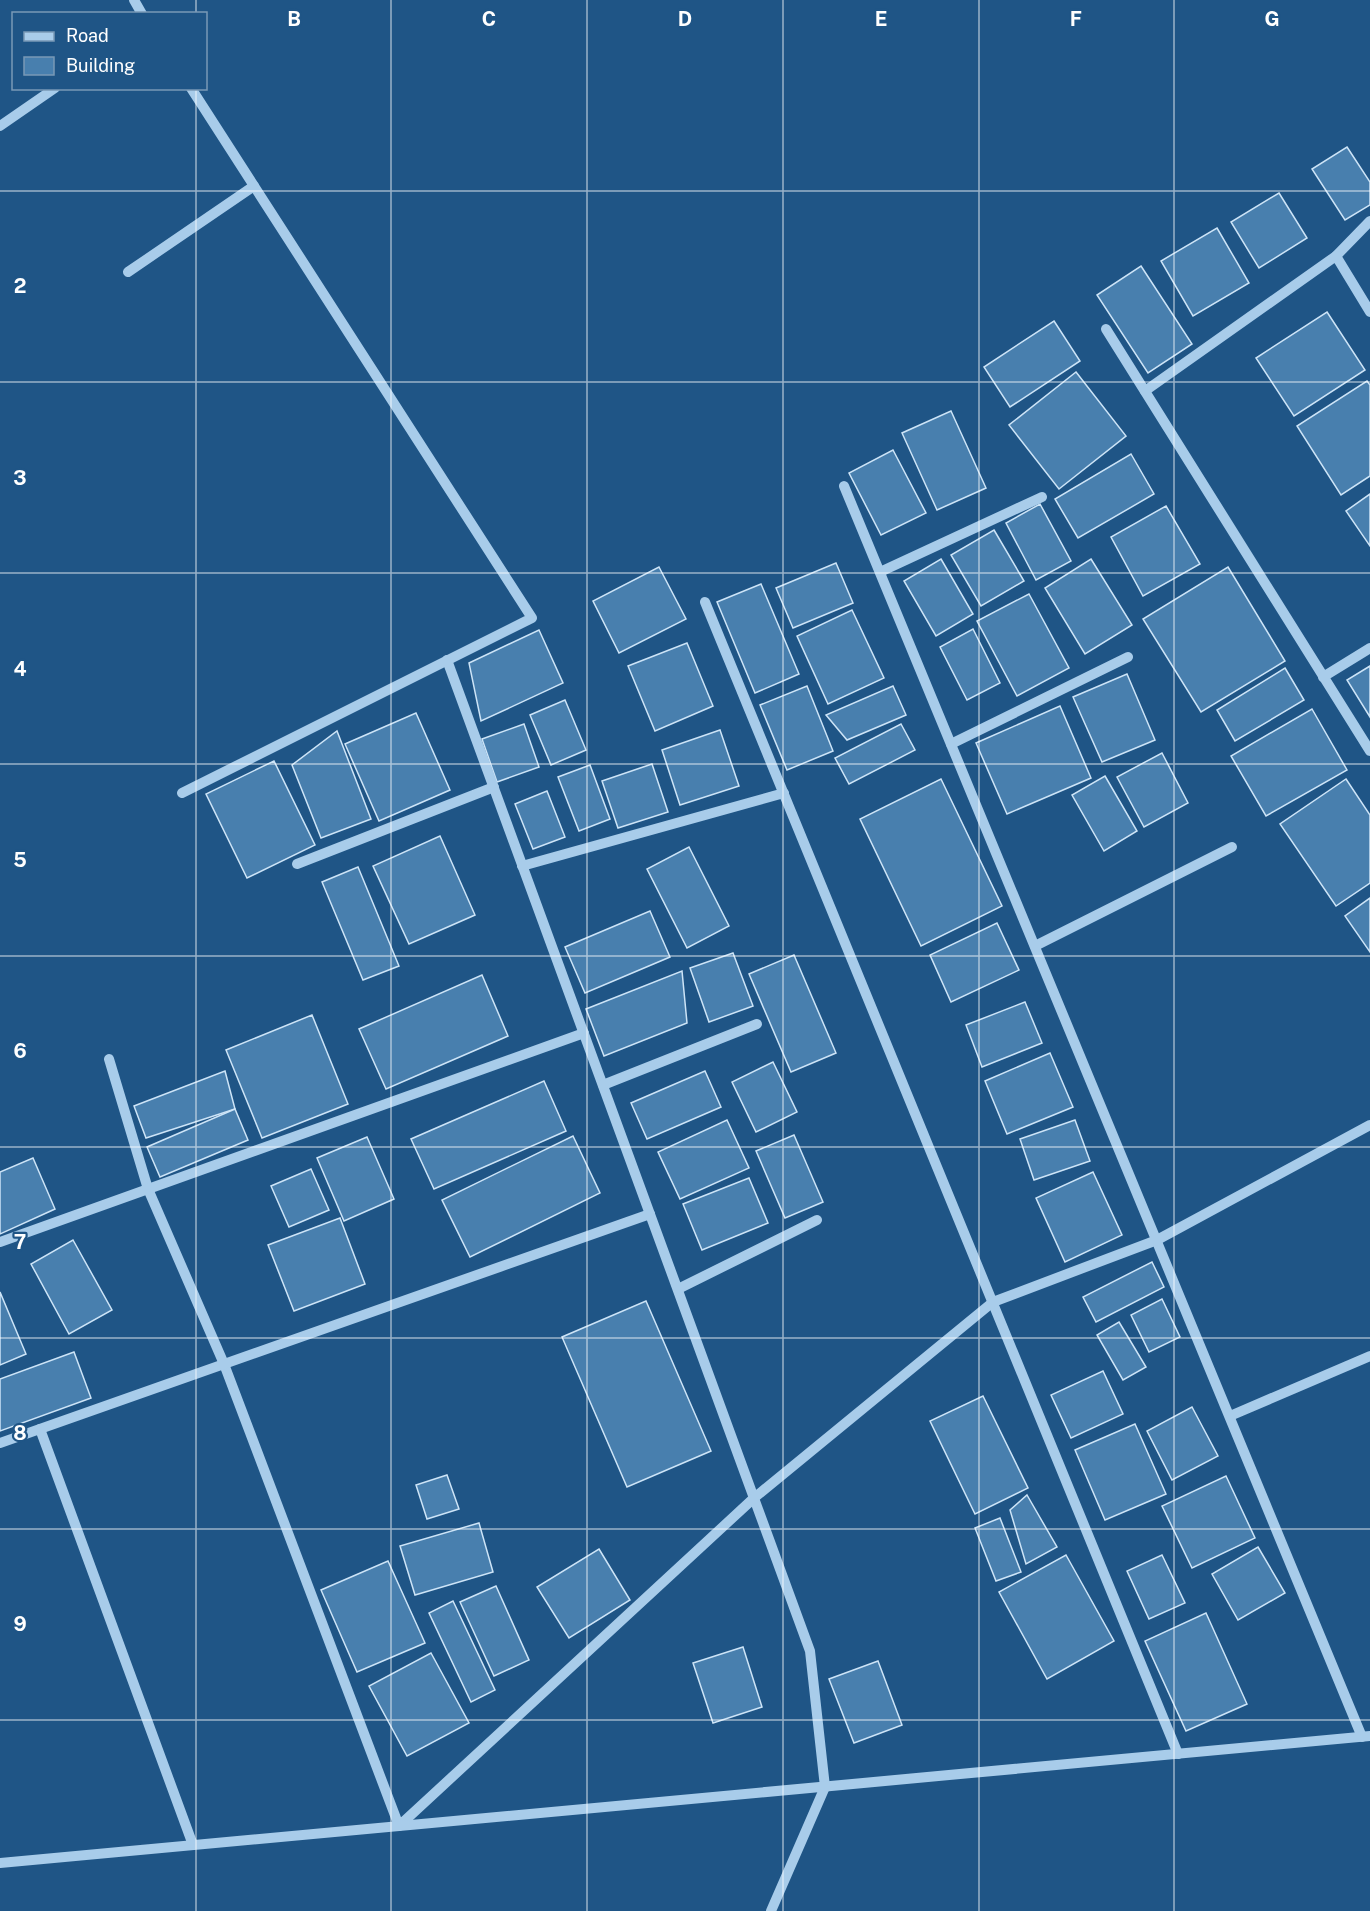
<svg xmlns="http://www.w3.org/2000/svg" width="1370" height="1911" font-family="'Public Sans',sans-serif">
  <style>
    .building { fill: #487fae; stroke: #cde4f7; stroke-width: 1.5 }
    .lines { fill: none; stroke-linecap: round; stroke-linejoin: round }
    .minor { stroke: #a8ccea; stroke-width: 10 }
    .grid { fill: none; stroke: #fff; stroke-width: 1.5; stroke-opacity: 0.55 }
    .grid-label { font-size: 20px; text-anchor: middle; font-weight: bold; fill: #fff; stroke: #1f5586; stroke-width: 4.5; stroke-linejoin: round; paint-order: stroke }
  </style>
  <rect width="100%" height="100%" fill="#1f5586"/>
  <!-- building -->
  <g class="building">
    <polygon points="1347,147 1370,182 1370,205 1345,220 1312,169"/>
    <polygon points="1279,193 1307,238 1259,268 1231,222"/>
    <polygon points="1217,228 1249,283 1193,316 1161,261"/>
    <polygon points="1141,266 1192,344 1148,373 1097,295"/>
    <polygon points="1327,312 1365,370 1294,416 1256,358"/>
    <polygon points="1054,321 1080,361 1010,407 984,367"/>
    <polygon points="1076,372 1126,436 1059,489 1009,425"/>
    <polygon points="1367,381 1370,385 1370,476 1341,495 1297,426"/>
    <polygon points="951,411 986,488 937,510 902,433"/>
    <polygon points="893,450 926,513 881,535 849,473"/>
    <polygon points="1131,454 1154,494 1078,538 1055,499"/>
    <polygon points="1370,494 1370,546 1346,511"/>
    <polygon points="1040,504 1071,561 1036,580 1006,523"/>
    <polygon points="1166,506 1200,564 1143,596 1111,537"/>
    <polygon points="994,530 1024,581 981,606 951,555"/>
    <polygon points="941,559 973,614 936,636 904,581"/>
    <polygon points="1091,559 1132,625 1085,654 1045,588"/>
    <polygon points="836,563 853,603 793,628 776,588"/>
    <polygon points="659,567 686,619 619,653 593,601"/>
    <polygon points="1228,567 1285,661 1201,712 1143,619"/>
    <polygon points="761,584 799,674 755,693 717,602"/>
    <polygon points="1029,594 1069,668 1017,696 977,621"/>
    <polygon points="852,610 884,678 828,704 797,636"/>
    <polygon points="973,629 1000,683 967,700 940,647"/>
    <polygon points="539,630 563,683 481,721 469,663"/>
    <polygon points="687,643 713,706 655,731 628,666"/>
    <polygon points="1370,666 1370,717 1347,680"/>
    <polygon points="1285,668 1304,700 1235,741 1217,710"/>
    <polygon points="1127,674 1155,740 1102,762 1073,697"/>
    <polygon points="807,686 833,751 787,770 760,705"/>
    <polygon points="893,686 906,715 847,740 826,715"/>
    <polygon points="565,700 586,750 551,765 530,715"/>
    <polygon points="1060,706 1091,778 1007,814 976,743"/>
    <polygon points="1312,709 1347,770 1266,816 1231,756"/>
    <polygon points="416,713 450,790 379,821 345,744"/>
    <polygon points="524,724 539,767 497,782 482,739"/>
    <polygon points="901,724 915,750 849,784 835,758"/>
    <polygon points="720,730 739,786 680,805 662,750"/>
    <polygon points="337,731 371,819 321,838 292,765"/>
    <polygon points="1162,753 1188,803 1144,827 1117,777"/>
    <polygon points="274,761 315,845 247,878 206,794"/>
    <polygon points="652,764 668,812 618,828 602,781"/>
    <polygon points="590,765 610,819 579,831 558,777"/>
    <polygon points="1105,776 1137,831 1104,851 1072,795"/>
    <polygon points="941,779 1002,906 921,946 860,819"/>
    <polygon points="1346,779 1370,815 1370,883 1336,906 1280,824"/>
    <polygon points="547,791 565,837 533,849 515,804"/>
    <polygon points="440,836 475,915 409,944 373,866"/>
    <polygon points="689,847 729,926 687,948 647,869"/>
    <polygon points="358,867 399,966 363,980 322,882"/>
    <polygon points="1370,898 1370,952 1345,916"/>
    <polygon points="650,911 670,957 585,993 565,947"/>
    <polygon points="997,923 1019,970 951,1002 930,955"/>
    <polygon points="733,953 753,1006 709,1022 690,968"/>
    <polygon points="794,955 836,1053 791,1072 749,974"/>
    <polygon points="682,971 687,1023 604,1056 586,1009"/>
    <polygon points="482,975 508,1036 386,1089 359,1029"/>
    <polygon points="1025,1002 1042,1043 982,1067 966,1025"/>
    <polygon points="312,1015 348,1104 262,1138 226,1050"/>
    <polygon points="1050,1053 1073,1107 1007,1134 985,1081"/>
    <polygon points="773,1062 797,1112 756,1132 732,1082"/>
    <polygon points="225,1071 235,1109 146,1138 134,1106"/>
    <polygon points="705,1071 721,1107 647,1139 631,1103"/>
    <polygon points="544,1081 566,1131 434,1189 411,1139"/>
    <polygon points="235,1109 248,1140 160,1177 147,1147"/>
    <polygon points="727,1120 749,1168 680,1199 658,1152"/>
    <polygon points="1075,1120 1090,1161 1034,1180 1020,1139"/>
    <polygon points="794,1135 823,1202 785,1218 756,1151"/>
    <polygon points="573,1136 600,1193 470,1257 442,1200"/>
    <polygon points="367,1137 394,1199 344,1221 317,1158"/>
    <polygon points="33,1158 55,1209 0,1234 0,1172"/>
    <polygon points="311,1169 329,1210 289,1227 271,1186"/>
    <polygon points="1093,1172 1122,1235 1065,1262 1036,1198"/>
    <polygon points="749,1178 768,1223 702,1250 683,1204"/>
    <polygon points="340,1218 365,1284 294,1311 268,1245"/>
    <polygon points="73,1240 112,1310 69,1334 31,1264"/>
    <polygon points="1152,1262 1164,1287 1096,1322 1083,1297"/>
    <polygon points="0,1292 26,1354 0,1365"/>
    <polygon points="1162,1299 1180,1337 1149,1352 1131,1315"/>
    <polygon points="646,1301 711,1451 627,1487 562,1337"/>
    <polygon points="1119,1322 1146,1367 1123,1380 1097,1335"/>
    <polygon points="74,1352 91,1398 0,1431 0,1379"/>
    <polygon points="1103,1371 1123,1414 1071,1438 1051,1395"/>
    <polygon points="983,1396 1028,1488 975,1514 930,1421"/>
    <polygon points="1192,1407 1218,1456 1172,1480 1147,1431"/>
    <polygon points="1135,1424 1166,1494 1105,1520 1075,1450"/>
    <polygon points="447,1475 459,1509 427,1519 416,1485"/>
    <polygon points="1226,1476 1255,1538 1192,1568 1162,1506"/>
    <polygon points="1027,1495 1057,1547 1026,1564 1010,1510"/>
    <polygon points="1000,1518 1021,1572 996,1581 975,1528"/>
    <polygon points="479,1523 493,1572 415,1595 400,1546"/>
    <polygon points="1258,1547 1285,1593 1238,1620 1212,1574"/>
    <polygon points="599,1549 630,1600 569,1638 537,1587"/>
    <polygon points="1066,1555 1114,1641 1047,1679 999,1592"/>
    <polygon points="1162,1555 1185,1603 1149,1619 1127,1571"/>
    <polygon points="388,1561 425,1643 357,1672 321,1590"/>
    <polygon points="496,1586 529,1660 494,1676 460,1602"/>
    <polygon points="453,1601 495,1690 471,1702 429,1613"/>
    <polygon points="1206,1613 1247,1704 1186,1731 1145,1641"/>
    <polygon points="743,1647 762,1707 713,1723 693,1663"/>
    <polygon points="431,1653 469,1723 407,1756 369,1686"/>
    <polygon points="878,1661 902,1725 854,1743 829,1679"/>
  </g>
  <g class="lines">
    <!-- minor -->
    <g class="minor">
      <polyline points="134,0 142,14"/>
      <polyline points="0,126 55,88"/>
      <polyline points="1336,256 1370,221"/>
      <polyline points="128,272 254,186"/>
      <polyline points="1106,329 1370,751"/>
      <polyline points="1145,391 1336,256 1370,312"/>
      <polyline points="844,486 1362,1737"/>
      <polyline points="880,572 1042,497"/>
      <polyline points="705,602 1178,1754"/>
      <polyline points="447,660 810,1651 825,1787 771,1911"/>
      <polyline points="1323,677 1370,648"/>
      <polyline points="951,744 1128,657"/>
      <polyline points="182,793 532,618 191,88"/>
      <polyline points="297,864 494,787"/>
      <polyline points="522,866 784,793"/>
      <polyline points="1035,946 1232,847"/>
      <polyline points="109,1059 148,1189 224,1364 399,1826 754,1498 993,1302 1157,1240 1370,1125"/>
      <polyline points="603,1085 757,1024"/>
      <polyline points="0,1242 584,1033"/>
      <polyline points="678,1289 817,1220"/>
      <polyline points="1230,1416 1370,1356"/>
      <polyline points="40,1429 193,1845"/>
      <polyline points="0,1443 650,1214"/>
      <polyline points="0,1863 1370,1736"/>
    </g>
  </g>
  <!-- grid -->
  <path class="grid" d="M196,0v14M391,0v1911M587,0v1911M783,0v1911M979,0v1911M1174,0v1911M196,88v1823M0,191h1370M0,382h1370M0,573h1370M0,764h1370M0,956h1370M0,1147h1370M0,1338h1370M0,1529h1370M0,1720h1370"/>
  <g class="grid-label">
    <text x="294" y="26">B</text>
    <text x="489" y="26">C</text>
    <text x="685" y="26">D</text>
    <text x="881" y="26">E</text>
    <text x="1076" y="26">F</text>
    <text x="1272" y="26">G</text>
    <text x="20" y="293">2</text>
    <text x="20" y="485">3</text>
    <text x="20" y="676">4</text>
    <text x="20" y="867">5</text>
    <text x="20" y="1058">6</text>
    <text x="20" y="1249">7</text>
    <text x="20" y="1440">8</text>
    <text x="20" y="1631">9</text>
  </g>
  <!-- legend -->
  <rect x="12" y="12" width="195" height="78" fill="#1f5586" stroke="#7999b6" stroke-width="1.5"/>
  <rect x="24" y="32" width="30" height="9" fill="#a8ccea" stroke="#7999b6" stroke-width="1.5"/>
  <text x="66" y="42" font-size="18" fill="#ffffff">Road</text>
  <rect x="24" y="57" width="30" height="18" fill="#487fae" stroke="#7999b6" stroke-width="1.5"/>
  <text x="66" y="72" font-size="18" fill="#ffffff">Building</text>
</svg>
